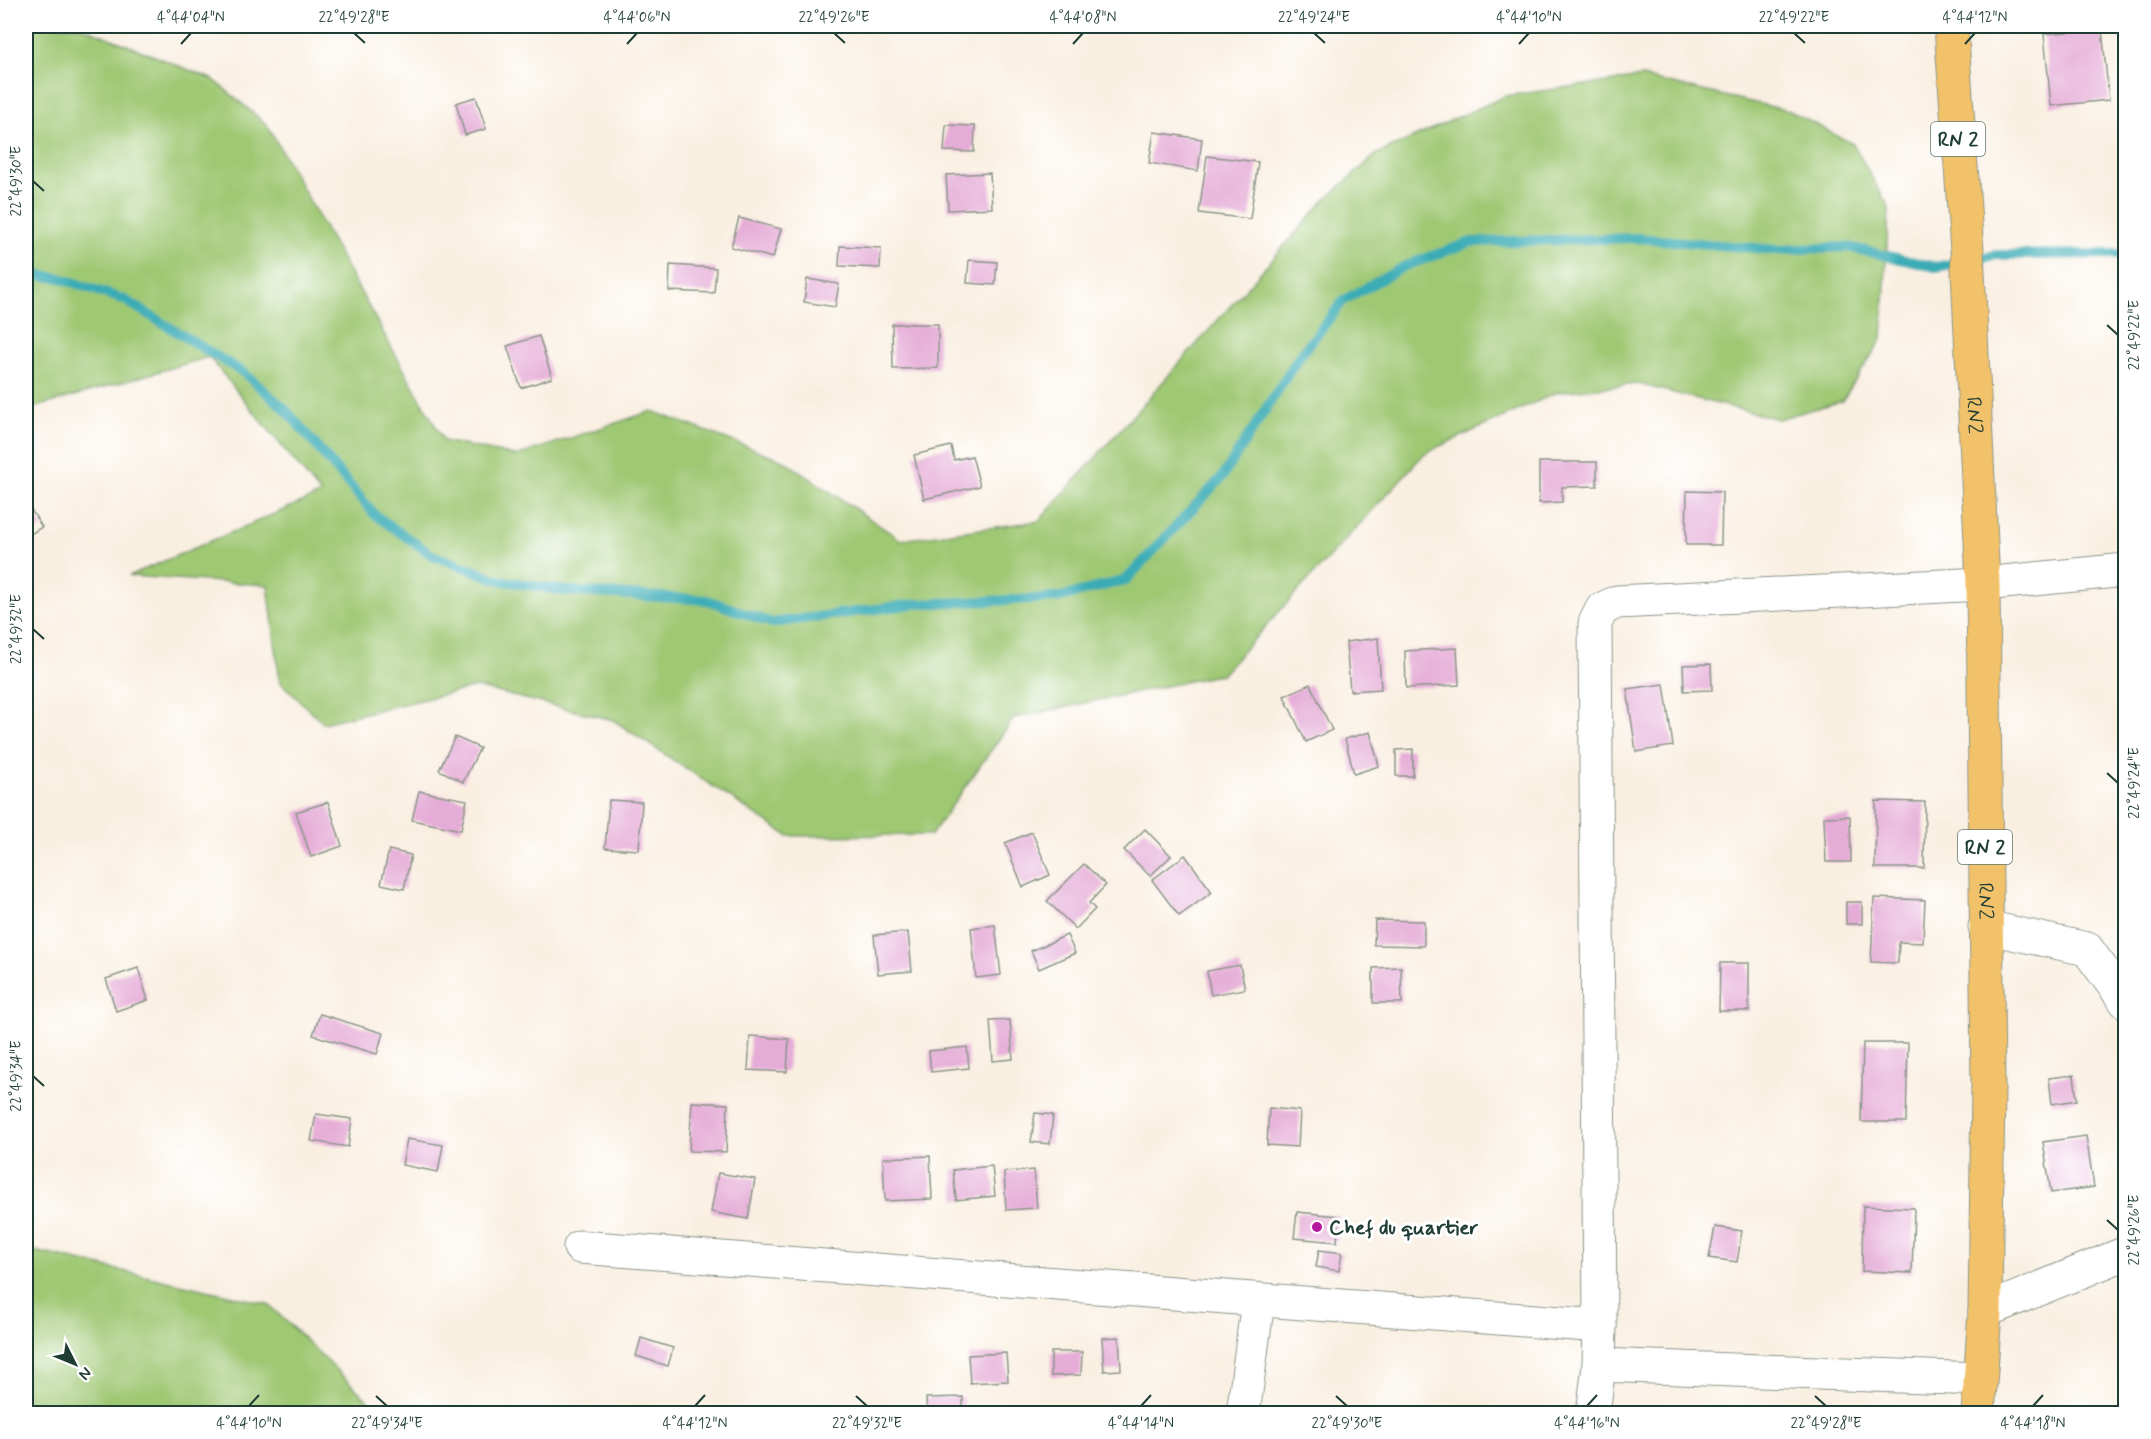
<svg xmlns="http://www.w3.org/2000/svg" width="2151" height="1439" font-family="Mynerve,sans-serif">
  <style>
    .green { fill: #9fc873; stroke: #5f8254; stroke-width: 1.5 }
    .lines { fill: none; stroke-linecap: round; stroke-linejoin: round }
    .stream { stroke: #3bacb6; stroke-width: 10 }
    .building { fill: #e5acd7 }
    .street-casing { stroke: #8c968a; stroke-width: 35 }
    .primary-casing { stroke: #8c968a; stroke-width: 35 }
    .street { stroke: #fff; stroke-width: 33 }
    .primary { stroke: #f2c26a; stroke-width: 33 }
    .ticks { fill: none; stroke: #1f3d34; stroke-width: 2 }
    .poi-dot { fill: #b5179e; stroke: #fff; stroke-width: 2 }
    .labels { text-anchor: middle; stroke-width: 6; stroke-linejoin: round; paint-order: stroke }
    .shield { fill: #fff; stroke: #627771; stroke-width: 1.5 }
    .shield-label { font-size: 20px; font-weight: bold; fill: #1f3d34 }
    .street-label { font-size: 21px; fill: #1f3d34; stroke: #fff }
    .poi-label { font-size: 21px; font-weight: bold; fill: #1f3d34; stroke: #fff; text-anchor: start }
    .neatline { fill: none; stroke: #1f3d34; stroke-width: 2 }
    .ticks-label { font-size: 15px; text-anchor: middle; fill: #1f3d34 }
  </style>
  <rect width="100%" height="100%" fill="#fff"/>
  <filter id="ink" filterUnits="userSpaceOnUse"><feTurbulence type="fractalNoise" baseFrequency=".0167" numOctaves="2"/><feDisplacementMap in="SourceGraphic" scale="12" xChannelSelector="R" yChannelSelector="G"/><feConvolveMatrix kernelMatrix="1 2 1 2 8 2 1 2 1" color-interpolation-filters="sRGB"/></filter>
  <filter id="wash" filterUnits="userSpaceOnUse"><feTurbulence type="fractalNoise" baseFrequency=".008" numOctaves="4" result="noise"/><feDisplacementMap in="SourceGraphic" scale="24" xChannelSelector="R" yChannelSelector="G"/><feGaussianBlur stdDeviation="1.35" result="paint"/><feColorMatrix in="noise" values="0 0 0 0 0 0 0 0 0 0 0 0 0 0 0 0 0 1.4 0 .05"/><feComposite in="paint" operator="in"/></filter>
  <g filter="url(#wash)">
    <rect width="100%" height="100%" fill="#f9efe1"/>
    <!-- green -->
    <g class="green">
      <polygon points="26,26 80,26 214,80 267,125 444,441 516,456 652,411 783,460 901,540 1039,521 1325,200 1377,154 1505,96 1642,77 1790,111 1853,144 1889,208 1882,339 1842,401 1778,419 1638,384 1558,392 1425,453 1222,674 1014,718 931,835 788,836 613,720 476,687 323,723 280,682 268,585 129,576 321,494 209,357 26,410"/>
      <polygon points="26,1249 268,1304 381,1413 26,1413"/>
    </g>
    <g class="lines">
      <!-- stream -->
      <polyline class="stream" points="26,274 60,278 125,300 244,373 285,409 375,515 432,555 499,580 566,591 707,600 772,623 915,604 1057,598 1126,580 1223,476 1299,357 1344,300 1405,266 1471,242 1638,238 1777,250 1848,247 1936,267 1996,255 2126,254"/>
    </g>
    <g id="blocks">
      <!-- building -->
      <g class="building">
        <polygon points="2102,29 2109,100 2051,106 2044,34"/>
        <polygon points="476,97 486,129 465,135 456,103"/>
        <polygon points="946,125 975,126 974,152 944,151"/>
        <polygon points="1154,132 1202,139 1198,171 1149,163"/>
        <polygon points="1207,156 1258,162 1250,219 1199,213"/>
        <polygon points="990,173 992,208 948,210 946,175"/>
        <polygon points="739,218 781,229 773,258 731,247"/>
        <polygon points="840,246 881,248 880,268 839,266"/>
        <polygon points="969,260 997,262 995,285 967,283"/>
        <polygon points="670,265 716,268 714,293 669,291"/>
        <polygon points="807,279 839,284 835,307 804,302"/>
        <polygon points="892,324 938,324 938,368 893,369"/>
        <polygon points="539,336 552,378 521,388 507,346"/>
        <polygon points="951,446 954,460 972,456 980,486 924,499 914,455"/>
        <polygon points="1539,462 1597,462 1597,486 1562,487 1562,502 1539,503"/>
        <polygon points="1687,491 1722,492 1721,545 1686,545"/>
        <polygon points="26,502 42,527 26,537"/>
        <polygon points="1378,638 1381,689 1350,691 1346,642"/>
        <polygon points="1457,648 1459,685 1406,688 1405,651"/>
        <polygon points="1711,664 1712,690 1684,691 1683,665"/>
        <polygon points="1310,684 1332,730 1306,742 1284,696"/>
        <polygon points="1664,684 1673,746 1636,752 1627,689"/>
        <polygon points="1370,732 1379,766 1354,774 1345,739"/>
        <polygon points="455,737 480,748 463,782 439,770"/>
        <polygon points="1413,749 1413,776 1396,776 1396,750"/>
        <polygon points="419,791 467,800 461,830 412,820"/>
        <polygon points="609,800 642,802 639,850 605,848"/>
        <polygon points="1876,801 1925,802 1924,868 1875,868"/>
        <polygon points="328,802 342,846 311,857 296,812"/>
        <polygon points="1850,816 1851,862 1826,862 1824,817"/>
        <polygon points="1145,829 1171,856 1150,876 1124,850"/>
        <polygon points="1032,832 1050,875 1023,887 1005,843"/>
        <polygon points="389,850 411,855 404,889 381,884"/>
        <polygon points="1185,855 1212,892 1179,916 1152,880"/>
        <polygon points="1084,864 1106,885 1089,903 1095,909 1076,929 1047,901"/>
        <polygon points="1874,898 1925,900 1923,943 1899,942 1898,963 1871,962"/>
        <rect x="1846" y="902" width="16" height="22"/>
        <polygon points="1375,920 1424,921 1424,946 1374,945"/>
        <polygon points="995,925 1001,975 976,978 971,928"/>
        <polygon points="908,932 912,971 878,974 874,935"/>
        <polygon points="1067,935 1075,953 1039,969 1031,951"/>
        <polygon points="1720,963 1749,963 1749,1011 1719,1011"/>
        <polygon points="1240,965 1245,989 1211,995 1207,971"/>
        <polygon points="1401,967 1402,1003 1373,1003 1373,968"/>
        <polygon points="138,968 148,1000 116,1011 106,979"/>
        <polygon points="320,1014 383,1033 377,1054 313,1035"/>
        <polygon points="1010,1020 1013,1059 993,1061 990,1021"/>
        <polygon points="750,1036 789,1039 787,1072 748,1070"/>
        <polygon points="1863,1043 1908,1043 1906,1122 1861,1122"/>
        <polygon points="967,1047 969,1068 931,1072 929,1051"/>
        <polygon points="2074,1075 2077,1100 2052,1104 2049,1078"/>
        <polygon points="692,1102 728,1104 726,1152 689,1151"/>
        <polygon points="1269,1108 1300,1111 1298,1147 1267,1145"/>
        <polygon points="1035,1113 1053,1115 1050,1144 1031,1142"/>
        <polygon points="316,1114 352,1119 348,1147 311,1141"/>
        <polygon points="2086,1136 2094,1187 2051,1193 2043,1142"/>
        <polygon points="407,1139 443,1145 438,1172 402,1165"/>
        <polygon points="930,1156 932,1199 885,1201 883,1158"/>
        <polygon points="992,1166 995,1196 956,1200 953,1170"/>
        <polygon points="1034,1170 1037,1208 1006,1210 1004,1172"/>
        <polygon points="718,1173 755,1179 748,1219 711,1212"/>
        <polygon points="1863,1206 1914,1208 1912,1273 1862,1271"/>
        <polygon points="1297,1212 1339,1216 1337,1242 1294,1238"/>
        <polygon points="1715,1227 1742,1231 1737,1262 1709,1258"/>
        <polygon points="1319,1250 1342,1253 1339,1271 1316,1267"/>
        <polygon points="1119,1337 1121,1370 1104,1371 1102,1338"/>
        <polygon points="641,1338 673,1348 668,1366 636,1356"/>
        <polygon points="1051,1352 1082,1352 1081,1375 1051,1376"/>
        <polygon points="1006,1353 1008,1381 970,1383 968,1355"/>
        <polygon points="963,1397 963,1414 927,1414 926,1398"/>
      </g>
    </g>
  </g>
  <g filter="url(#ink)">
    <use href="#blocks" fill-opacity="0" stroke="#8c968a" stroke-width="1.5"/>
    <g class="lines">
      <defs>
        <g id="street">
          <polyline points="1985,927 2087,949 2126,1002"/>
          <polyline points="580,1247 1600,1326"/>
          <polyline points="1985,1311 2126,1253"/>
          <polyline points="1599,1365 1980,1379"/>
          <polyline points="1243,1414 1258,1301"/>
          <polyline points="1593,1414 1599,1365 1600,1326 1595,623 1602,609 1617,602 1983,584 2126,570"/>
        </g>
        <g id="primary">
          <path id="s1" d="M1951,26l16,225 16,333 5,503 -3,224 -7,103"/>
        </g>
      </defs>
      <!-- street casing -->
      <use href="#street" class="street-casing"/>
      <!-- primary casing -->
      <use href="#primary" class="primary-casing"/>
      <!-- street -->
      <use href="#street" class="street"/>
      <!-- primary -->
      <use href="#primary" class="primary"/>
    </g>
  </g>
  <!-- ticks -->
  <path class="ticks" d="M354,33l11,10M834,33l11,10M1314,33l11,10M1794,33l11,10M181,44l10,-11M627,44l10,-11M1073,44l10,-11M1519,44l10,-11M1965,44l10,-11M33,181l11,10M2107,325l11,10M33,629l11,10M2107,773l11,10M33,1076l11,10M2107,1220l11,10M376,1396l11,10M856,1396l11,10M1336,1396l11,10M1815,1396l11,10M249,1406l10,-11M695,1406l10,-11M1141,1406l10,-11M1587,1406l10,-11M2033,1406l10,-11"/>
  <!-- markers -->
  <circle class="poi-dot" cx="1317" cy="1227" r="6"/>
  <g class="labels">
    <!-- shield labels -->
    <g class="shield">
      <rect x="1931" y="122" width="54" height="34" rx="4.5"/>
      <rect x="1958" y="830" width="54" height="34" rx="4.5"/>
    </g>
    <g class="shield-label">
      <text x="1958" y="146">RN 2</text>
      <text x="1985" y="854">RN 2</text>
    </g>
    <!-- street labels -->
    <g class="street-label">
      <text dy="7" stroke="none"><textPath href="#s1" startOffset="390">RN2</textPath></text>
      <text dy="7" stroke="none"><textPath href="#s1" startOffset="876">RN2</textPath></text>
    </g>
    <!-- poi labels -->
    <g class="poi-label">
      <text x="1329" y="1234">Chef du quartier</text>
    </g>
  </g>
  <!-- margin -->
  <rect width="2151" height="1439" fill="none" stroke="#fff" stroke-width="66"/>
  <!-- north arrow -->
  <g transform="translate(75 1364) rotate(133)" stroke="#ffffff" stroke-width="4.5" paint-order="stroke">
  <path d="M0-4.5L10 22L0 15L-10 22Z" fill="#1f3d34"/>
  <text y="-9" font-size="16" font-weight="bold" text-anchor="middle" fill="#1f3d34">N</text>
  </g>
  <rect x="33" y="33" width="2085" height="1373" class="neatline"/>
  <g class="ticks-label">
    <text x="191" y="22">4°44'04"N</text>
    <text x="354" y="22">22°49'28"E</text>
    <text x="637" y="22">4°44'06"N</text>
    <text x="834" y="22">22°49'26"E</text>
    <text x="1083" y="22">4°44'08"N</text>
    <text x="1314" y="22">22°49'24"E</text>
    <text x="1529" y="22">4°44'10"N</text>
    <text x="1794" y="22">22°49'22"E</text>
    <text x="1975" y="22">4°44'12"N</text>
    <text transform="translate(16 181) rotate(-90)" y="5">22°49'30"E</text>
    <text transform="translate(2134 335) rotate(-90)" y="5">22°49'22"E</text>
    <text transform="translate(16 629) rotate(-90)" y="5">22°49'32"E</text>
    <text transform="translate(2134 783) rotate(-90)" y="5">22°49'24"E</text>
    <text transform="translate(16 1076) rotate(-90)" y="5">22°49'34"E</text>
    <text transform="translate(2134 1230) rotate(-90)" y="5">22°49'26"E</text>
    <text x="249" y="1428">4°44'10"N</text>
    <text x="387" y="1428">22°49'34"E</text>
    <text x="695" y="1428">4°44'12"N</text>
    <text x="867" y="1428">22°49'32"E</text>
    <text x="1141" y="1428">4°44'14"N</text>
    <text x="1347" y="1428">22°49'30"E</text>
    <text x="1587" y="1428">4°44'16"N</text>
    <text x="1826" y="1428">22°49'28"E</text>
    <text x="2033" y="1428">4°44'18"N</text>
  </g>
</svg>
